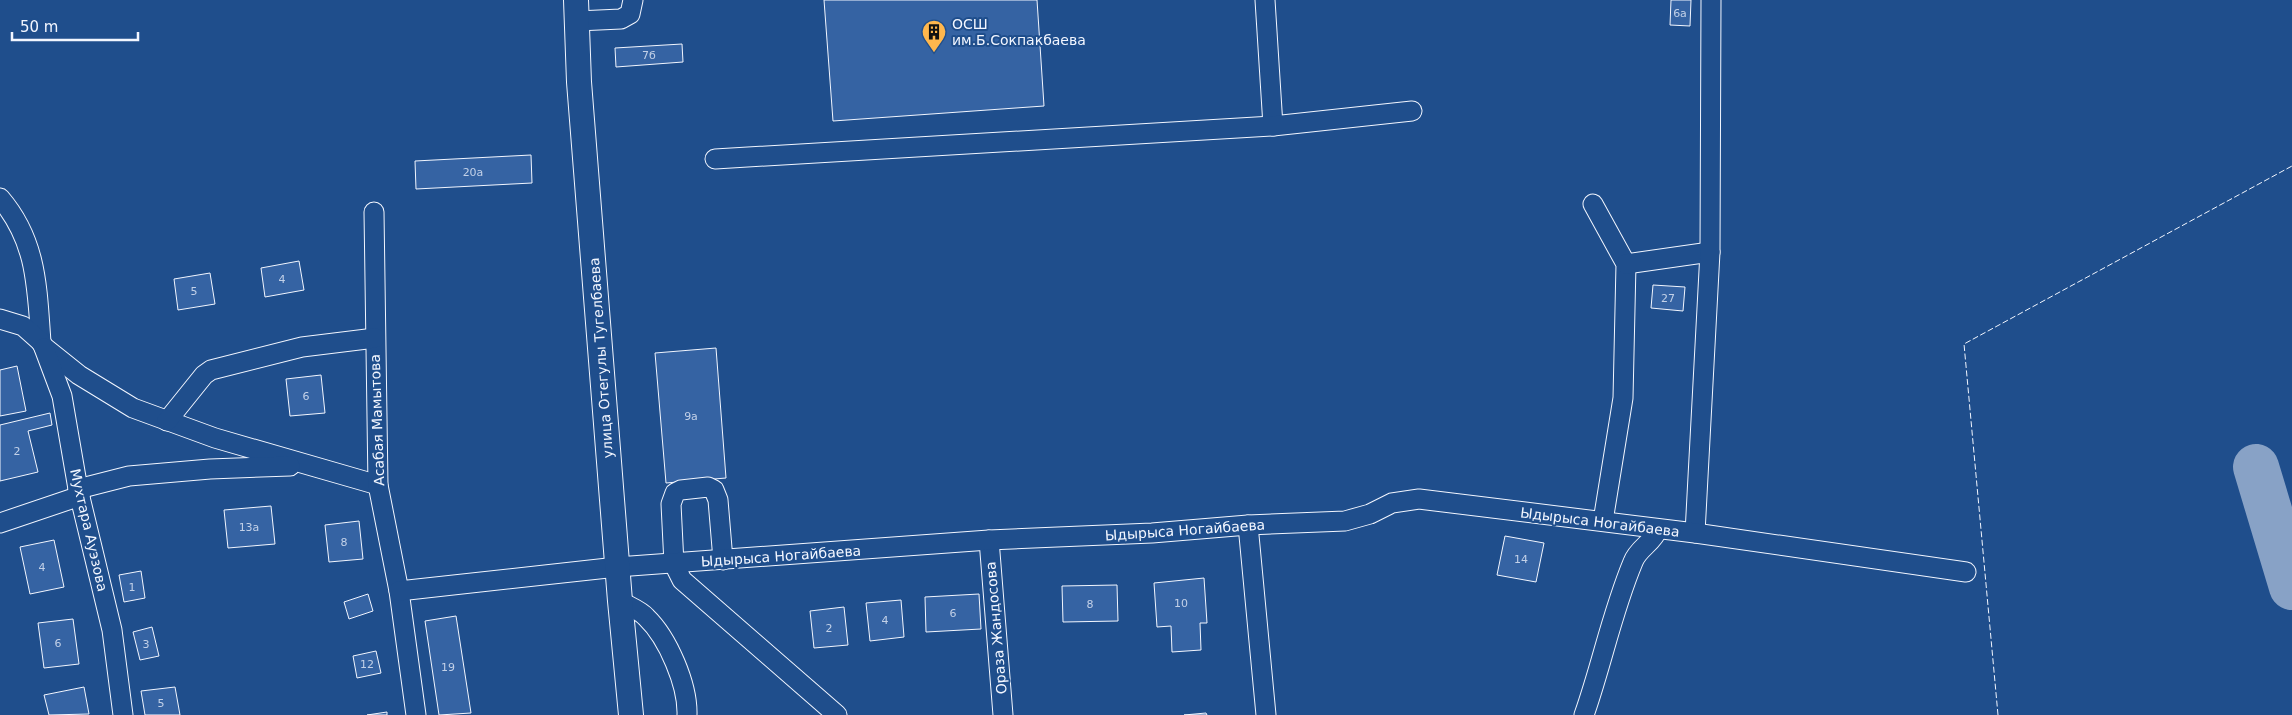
<svg xmlns="http://www.w3.org/2000/svg" width="2292" height="715" font-family="'DejaVu Sans',sans-serif">
  <style>
    .lines { fill: none; stroke-linecap: round; stroke-linejoin: round }
    .taxiway { stroke: #88a2c6; stroke-width: 46 }
    .building { fill: #3563a3; stroke: #f2f6ff }
    .minor-casing { stroke: #f2f6ff; stroke-width: 21 }
    .major-casing { stroke: #f2f6ff; stroke-width: 26 }
    .minor { stroke: #1f4e8c; stroke-width: 19 }
    .major { stroke: #1f4e8c; stroke-width: 24 }
    .fence { stroke: #f2f6ff; stroke-width: 1; stroke-dasharray: 6 2.5; stroke-linecap: butt }
    .labels { text-anchor: middle; stroke-width: 4; stroke-linejoin: round; paint-order: stroke }
    .number-label { font-size: 11px; fill: #c3d1e8 }
    .poi-label { font-size: 14px; fill: #f2f6ff; stroke: #1f4e8c; text-anchor: start }
    .street-label { font-size: 14px; fill: #f2f6ff; stroke: #1f4e8c }
  </style>
  <rect width="100%" height="100%" fill="#1f4e8c"/>
  <g class="lines">
    <!-- taxiway -->
    <polyline class="taxiway" points="2256,467 2292,587"/>
  </g>
  <!-- building -->
  <g class="building">
    <polygon points="824,0 1037,0 1044,106 833,121"/>
    <polygon points="1671,0 1691,0 1690,26 1670,25"/>
    <polygon points="682,44 683,62 616,67 615,48"/>
    <polygon points="531,155 532,183 416,189 415,161"/>
    <polygon points="299,261 304,290 265,297 261,268"/>
    <polygon points="210,273 215,304 178,310 174,279"/>
    <polygon points="1653,285 1685,287 1683,311 1651,308"/>
    <polygon points="716,348 726,478 666,483 655,353"/>
    <polygon points="17,366 26,411 0,416 0,370"/>
    <polygon points="321,375 325,413 290,416 286,379"/>
    <polygon points="50,413 52,425 28,431 38,472 0,481 0,425"/>
    <polygon points="271,506 275,544 228,548 224,510"/>
    <polygon points="359,521 363,559 329,562 325,525"/>
    <polygon points="1505,536 1544,543 1536,582 1497,575"/>
    <polygon points="54,540 64,587 30,594 20,547"/>
    <polygon points="141,571 145,598 124,602 119,575"/>
    <polygon points="1204,578 1207,623 1200,623 1201,650 1172,652 1171,626 1157,627 1154,583"/>
    <polygon points="1117,585 1118,621 1063,622 1062,586"/>
    <polygon points="368,594 373,611 349,619 344,602"/>
    <polygon points="979,594 981,629 926,632 925,597"/>
    <polygon points="901,600 904,637 870,641 866,603"/>
    <polygon points="844,607 848,645 814,648 810,611"/>
    <polygon points="456,616 471,713 439,715 425,621"/>
    <polygon points="73,619 79,664 44,668 38,623"/>
    <polygon points="152,627 159,656 140,660 133,632"/>
    <polygon points="376,651 381,673 357,678 353,656"/>
    <polygon points="84,687 89,714 49,715 44,695"/>
    <polygon points="175,687 180,715 145,715 141,691"/>
    <polygon points="387,712 387,715 367,715"/>
    <polygon points="1206,713 1207,715 1184,715"/>
  </g>
  <g class="lines">
    <defs>
      <g id="minor">
        <polyline points="1265,0 1273,126"/>
        <polyline points="577,21 621,19 630,14 633,0"/>
        <polyline points="715,159 1273,126 1412,111"/>
        <path d="M0,198c37,43 37,89 41,144l3,5 35,28 54,33 82,30 163,47"/>
        <polyline points="1593,204 1626,264 1623,398 1603,521"/>
        <polyline points="374,212 378,485 399,591 416,715"/>
        <polyline points="1626,264 1710,252"/>
        <polyline points="0,319 23,326 41,342"/>
        <polyline points="44,348 62,396 78,489 112,630 123,715"/>
        <polyline points="167,421 204,375 211,370 302,347 375,338"/>
        <polyline points="78,489 129,476 210,469 290,466"/>
        <polyline points="0,523 80,496"/>
        <polyline points="1248,525 1266,715"/>
        <polyline points="1695,533 1710,252 1711,0"/>
        <polyline points="989,540 1003,715"/>
        <polyline points="723,560 718,500 714,490 708,487 681,490 675,493 671,504 674,564 682,580 837,715"/>
        <polyline points="399,591 617,567 989,540 1152,533 1248,525 1345,521 1370,514 1392,503 1419,499 1695,533 1966,572"/>
        <path d="M620,601c8,5 20,9 26,16 22,21 42,68 41,98"/>
        <path d="M1584,715c18,-51 28,-103 49,-153 5,-14 20,-19 25,-33"/>
      </g>
      <polyline id="major" points="576,0 579,82 620,601 631,715"/>
    </defs>
    <!-- minor casing -->
    <use href="#minor" class="minor-casing"/>
    <!-- major casing -->
    <use href="#major" class="major-casing"/>
    <!-- minor -->
    <use href="#minor" class="minor"/>
    <!-- major -->
    <use href="#major" class="major"/>
    <!-- fence -->
    <polyline class="fence" points="1998,715 1964,344 2292,166"/>
  </g>
  <!-- icons -->
  <defs>
    <symbol id="building-pin" viewBox="-11 -11 22 30"><path d="M0 17L-7.5 6A9.5 9.5 0 1 1 7.5 6Z" fill="#ffb74d" stroke="#1f4e8c"/><path d="M-4-6H4V6H1V3H-1V6H-4ZM-2.5-4.3h1.7v1.8h-1.7ZM.8-4.3h1.7v1.8H.8ZM-2.5-1h1.7V.8h-1.7ZM.8-1h1.7V.8H.8Z" fill="#111"/></symbol>
  </defs>
  <g fill-rule="evenodd">
    <use href="#building-pin" x="920" y="18" width="28" height="38"/>
  </g>
  <g class="labels">
    <!-- number labels -->
    <g class="number-label">
      <text x="1680" y="17">6а</text>
      <text x="649" y="59">7б</text>
      <text x="473" y="176">20а</text>
      <text x="282" y="283">4</text>
      <text x="194" y="295">5</text>
      <text x="1668" y="302">27</text>
      <text x="306" y="400">6</text>
      <text x="691" y="420">9а</text>
      <text x="17" y="455">2</text>
      <text x="249" y="531">13а</text>
      <text x="344" y="546">8</text>
      <text x="1521" y="563">14</text>
      <text x="42" y="571">4</text>
      <text x="132" y="591">1</text>
      <text x="1181" y="607">10</text>
      <text x="1090" y="608">8</text>
      <text x="953" y="617">6</text>
      <text x="885" y="624">4</text>
      <text x="829" y="632">2</text>
      <text x="58" y="647">6</text>
      <text x="146" y="648">3</text>
      <text x="367" y="668">12</text>
      <text x="448" y="671">19</text>
      <text x="161" y="707">5</text>
    </g>
    <!-- poi labels -->
    <g class="poi-label">
      <text x="952" y="29">ОСШ<tspan x="952" dy="16">им.Б.Сокпакбаева</tspan></text>
    </g>
    <!-- street labels -->
    <g class="street-label">
      <text transform="translate(601 358) rotate(-94)" y="5">улица Отегулы Тугелбаева</text>
      <text transform="translate(377 420) rotate(-92)" y="5">Асабая Мамытова</text>
      <text transform="translate(1600 522) rotate(7)" y="5">Ыдырыса Ногайбаева</text>
      <text transform="translate(89 530) rotate(77)" y="5">Мухтара Ауэзова</text>
      <text transform="translate(1185 530) rotate(-4)" y="5">Ыдырыса Ногайбаева</text>
      <text transform="translate(781 556) rotate(-4)" y="5">Ыдырыса Ногайбаева</text>
      <text transform="translate(996 628) rotate(-95)" y="5">Ораза Жандосова</text>
    </g>
  </g>
  <!-- scale -->
  <path d="M12 32v8h126v-8" fill="none" stroke="#f2f6ff" stroke-width="2.5"/>
  <text x="20" y="32" font-size="15" fill="#f2f6ff" stroke="#1f4e8c" stroke-width="4" paint-order="stroke">50 m</text>
</svg>
